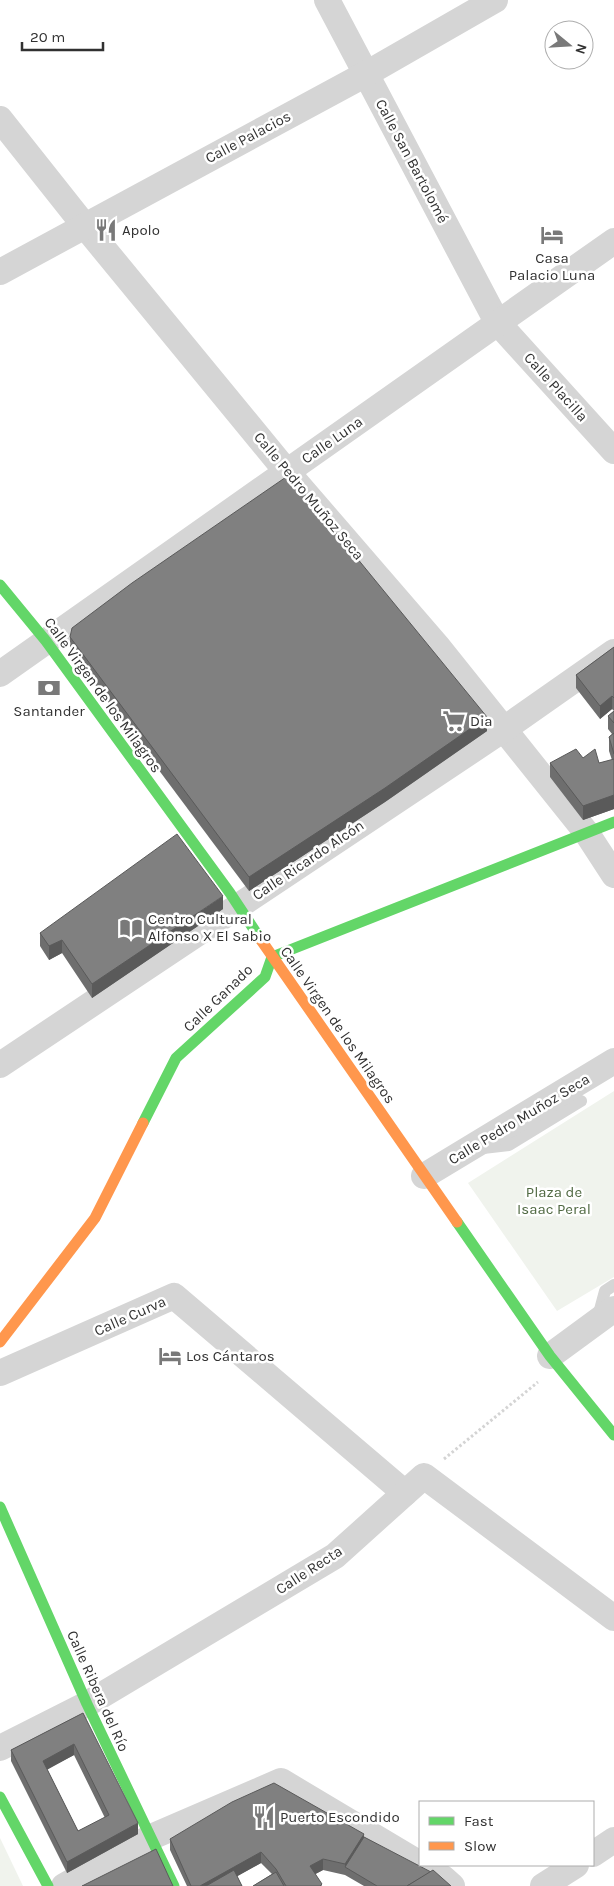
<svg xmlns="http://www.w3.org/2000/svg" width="614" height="1886" font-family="Karla,sans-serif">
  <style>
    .green { fill: #f0f3ed }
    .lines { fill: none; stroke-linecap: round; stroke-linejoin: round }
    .path { stroke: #d4d4d4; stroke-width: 3; stroke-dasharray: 2.5 2.5; stroke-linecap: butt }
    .lane { stroke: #d5d5d5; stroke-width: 12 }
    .street { stroke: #d5d5d5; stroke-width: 26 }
    .fast { stroke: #63d668; stroke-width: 11 }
    .slow { stroke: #ff974d; stroke-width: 11 }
    .wall { fill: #6e6e6e; fill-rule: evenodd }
    .shaded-wall { fill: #5a5a5a }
    .building { fill: #808080; stroke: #5a5a5a; fill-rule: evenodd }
    .labels { text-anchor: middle; stroke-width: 5; stroke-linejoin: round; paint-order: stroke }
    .street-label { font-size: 15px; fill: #313131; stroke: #fff }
    .poi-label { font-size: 15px; fill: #313131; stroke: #fff; text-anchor: start }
    .park-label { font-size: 15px; fill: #506942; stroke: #fff }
  </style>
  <rect width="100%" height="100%" fill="#fff"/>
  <!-- green -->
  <g class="green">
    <polygon points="614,1091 614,1277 557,1311 468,1183"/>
    <polygon points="0,1838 23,1886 0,1886"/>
  </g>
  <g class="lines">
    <!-- path -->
    <polyline class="path" points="444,1459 538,1382"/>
    <!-- lane -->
    <g class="lane">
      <polyline points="483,1148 509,1145 581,1101"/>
      <polyline points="598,1317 605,1291 614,1285"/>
    </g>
    <!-- street -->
    <g class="street">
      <polyline points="327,0 497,322 614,451"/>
      <polyline points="0,119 84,225 287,472 439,648 586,832 614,875"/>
      <polyline points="0,272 366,74 495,0"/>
      <polyline points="0,674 614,241"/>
      <polyline points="0,1065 504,729 614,652"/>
      <polyline points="424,1176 614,1061"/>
      <polyline points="550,1356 614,1309"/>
      <polyline points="0,1373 174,1296 405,1493"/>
      <polyline points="0,1748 87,1704 335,1556 424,1476 614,1618"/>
      <polyline points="593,1854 614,1840"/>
      <polyline points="421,1865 443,1878 452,1886"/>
      <polyline points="64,1886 149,1838 281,1781 420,1864"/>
      <polyline points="543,1886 576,1865"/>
    </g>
    <!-- fast -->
    <g class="fast">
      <polyline points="0,585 46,641 230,893 261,940"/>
      <polyline points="143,1123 176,1058 265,977 272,957 614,822"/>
      <polyline points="457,1222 550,1356 614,1435"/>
      <polyline points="0,1507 87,1704 174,1886"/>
      <polyline points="0,1797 48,1886"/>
    </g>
    <!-- slow -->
    <g class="slow">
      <polyline points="261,940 457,1222"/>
      <polyline points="0,1342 95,1218 143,1123"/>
    </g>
  </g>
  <!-- wall -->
  <g class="wall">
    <polygon points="70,637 487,731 385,802 249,891 70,651"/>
    <polygon points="614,647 614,809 583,820 550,777 550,763 583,758 599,763 612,760 609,751 609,737 612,734 608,729 608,716 614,711 612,709 600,719 576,688 576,675"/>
    <polygon points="223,909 92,998 62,953 49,960 40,946 40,933"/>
    <path d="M83,1713l55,121 -71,39 -56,-112v-11zM74,1755l31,63 -27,13 -31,-62z"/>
    <polygon points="364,1837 451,1886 364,1886 345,1875 323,1870 315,1874 322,1886 253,1886 272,1874 261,1863 237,1876 242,1886 187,1886 170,1850 170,1839"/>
  </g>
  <!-- shaded-wall -->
  <g class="shaded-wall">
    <polygon points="612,696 612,709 600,719 600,706"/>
    <polygon points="487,717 487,731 385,802 249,891 249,877"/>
    <polygon points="614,795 614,809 583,820 583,806"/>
    <polygon points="223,896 223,909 92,998 92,984"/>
    <polygon points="62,940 62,953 49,960 49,946"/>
    <polygon points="74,1744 74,1755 43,1772 43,1761"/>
    <polygon points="138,1823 138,1834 67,1873 67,1862"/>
    <polygon points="364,1834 364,1845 345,1867 345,1864"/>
    <polygon points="261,1852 261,1863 220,1886 200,1886"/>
    <polygon points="323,1859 323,1870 310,1877 310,1866"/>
  </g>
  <!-- building -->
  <g class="building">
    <polygon points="289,475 487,717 385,788 249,877 70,637 72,628 132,583"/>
    <polygon points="614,647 614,698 612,696 600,706 576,675"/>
    <polygon points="614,711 614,723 608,716"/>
    <polygon points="614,733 614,754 609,737"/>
    <polygon points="576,749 583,758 595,749 599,763 614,759 614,795 583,806 550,763"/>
    <polygon points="177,834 223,896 92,984 62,940 49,946 40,933"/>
    <path d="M83,1713l55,110 -71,39 -56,-112zM74,1744l35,71 -31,16 -35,-70z"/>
    <polygon points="274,1783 364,1834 345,1864 323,1859 310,1866 322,1884 320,1886 286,1886 276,1869 261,1852 200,1886 191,1886 170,1839 232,1802"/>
    <polygon points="364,1837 431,1872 407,1886 377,1886 345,1867"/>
    <polygon points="156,1849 173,1886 82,1886"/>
    <polygon points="234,1870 242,1886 206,1886"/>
    <polygon points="433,1870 451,1886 407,1886"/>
    <polygon points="276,1872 284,1886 253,1886"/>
  </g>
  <!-- icons -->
  <defs>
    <symbol id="restaurant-bare" viewBox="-9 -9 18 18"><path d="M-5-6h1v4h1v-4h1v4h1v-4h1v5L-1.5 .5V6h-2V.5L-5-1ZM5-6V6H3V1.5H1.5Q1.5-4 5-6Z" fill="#797979" stroke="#fff" stroke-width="2.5" paint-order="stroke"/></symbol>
    <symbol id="hotel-bare" viewBox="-9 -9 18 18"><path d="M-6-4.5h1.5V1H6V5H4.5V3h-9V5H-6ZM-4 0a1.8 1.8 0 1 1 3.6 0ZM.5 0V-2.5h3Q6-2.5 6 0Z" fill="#797979" stroke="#fff" stroke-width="2.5" paint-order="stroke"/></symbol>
    <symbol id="bank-bare" viewBox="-9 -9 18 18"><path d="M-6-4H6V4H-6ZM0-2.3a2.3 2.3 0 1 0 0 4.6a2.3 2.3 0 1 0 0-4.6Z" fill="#797979" stroke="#fff" stroke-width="2.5" paint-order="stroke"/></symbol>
    <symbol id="supermarket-bare" viewBox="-9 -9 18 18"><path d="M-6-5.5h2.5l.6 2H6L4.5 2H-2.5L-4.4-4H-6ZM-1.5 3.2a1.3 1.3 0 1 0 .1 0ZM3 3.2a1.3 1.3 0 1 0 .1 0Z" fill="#797979" stroke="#fff" stroke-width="2.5" paint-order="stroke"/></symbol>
    <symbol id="library-bare" viewBox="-9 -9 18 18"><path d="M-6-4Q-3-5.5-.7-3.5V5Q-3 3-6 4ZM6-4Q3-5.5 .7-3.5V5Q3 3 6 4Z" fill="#797979" stroke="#fff" stroke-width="2.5" paint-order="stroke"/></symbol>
  </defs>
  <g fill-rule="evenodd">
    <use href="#restaurant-bare" x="90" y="214" width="32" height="32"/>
    <use href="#hotel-bare" x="536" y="219" width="32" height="32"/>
    <use href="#bank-bare" x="33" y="672" width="32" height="32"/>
    <use href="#supermarket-bare" x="438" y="705" width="32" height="32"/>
    <use href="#library-bare" x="115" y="912" width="32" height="32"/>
    <use href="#hotel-bare" x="154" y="1340" width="32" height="32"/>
    <use href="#restaurant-bare" x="248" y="1801" width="32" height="32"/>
  </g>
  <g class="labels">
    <!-- street labels -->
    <g class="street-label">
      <text transform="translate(248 137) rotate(-28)" y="5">Calle Palacios</text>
      <text transform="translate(412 161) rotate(62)" y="5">Calle San Bartolomé</text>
      <text transform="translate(556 387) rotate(48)" y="5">Calle Placilla</text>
      <text transform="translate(332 440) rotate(-35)" y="5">Calle Luna</text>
      <text transform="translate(309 496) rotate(50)" y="5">Calle Pedro Muñoz Seca</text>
      <text transform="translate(103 695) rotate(54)" y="5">Calle Virgen de los Milagros</text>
      <text transform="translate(308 860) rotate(-34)" y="5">Calle Ricardo Alcón</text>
      <text transform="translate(218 998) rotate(-44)" y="5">Calle Ganado</text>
      <text transform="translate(338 1025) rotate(55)" y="5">Calle Virgen de los Milagros</text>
      <text transform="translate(519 1119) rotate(-31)" y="5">Calle Pedro Muñoz Seca</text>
      <text transform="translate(130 1316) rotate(-24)" y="5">Calle Curva</text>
      <text transform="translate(309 1570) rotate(-33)" y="5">Calle Recta</text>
      <text transform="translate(98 1691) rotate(66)" y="5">Calle Ribera del Río</text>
    </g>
    <!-- poi labels -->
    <g class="poi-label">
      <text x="122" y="235">Apolo</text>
      <text x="552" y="263" text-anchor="middle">Casa<tspan x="552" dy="17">Palacio Luna</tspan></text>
      <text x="49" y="716" text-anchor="middle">Santander</text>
      <text x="470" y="726">Dia</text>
      <text x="148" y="924">Centro Cultural<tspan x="148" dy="17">Alfonso X El Sabio</tspan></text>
      <text x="186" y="1361">Los Cántaros</text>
      <text x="280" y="1822">Puerto Escondido</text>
    </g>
    <!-- park labels -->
    <g class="park-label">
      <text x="554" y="1197">Plaza de<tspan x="554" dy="17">Isaac Peral</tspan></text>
    </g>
  </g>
  <!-- legend -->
  <rect x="419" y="1801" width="175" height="65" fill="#ffffff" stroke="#adadad"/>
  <rect x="429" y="1817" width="25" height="8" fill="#63d668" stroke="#adadad"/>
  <text x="464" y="1826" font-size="15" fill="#313131">Fast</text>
  <rect x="429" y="1842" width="25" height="8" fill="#ff974d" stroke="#adadad"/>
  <text x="464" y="1851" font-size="15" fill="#313131">Slow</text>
  <!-- north arrow -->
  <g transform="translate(569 45) rotate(108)"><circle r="24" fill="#ffffff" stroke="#adadad"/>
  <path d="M0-4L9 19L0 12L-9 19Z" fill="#797979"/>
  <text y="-8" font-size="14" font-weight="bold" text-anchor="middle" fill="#313131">N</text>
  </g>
  <!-- scale -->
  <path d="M22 42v8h81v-8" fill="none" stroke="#313131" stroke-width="2.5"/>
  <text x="30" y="42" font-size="15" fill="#313131" stroke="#ffffff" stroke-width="4" paint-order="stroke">20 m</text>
</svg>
